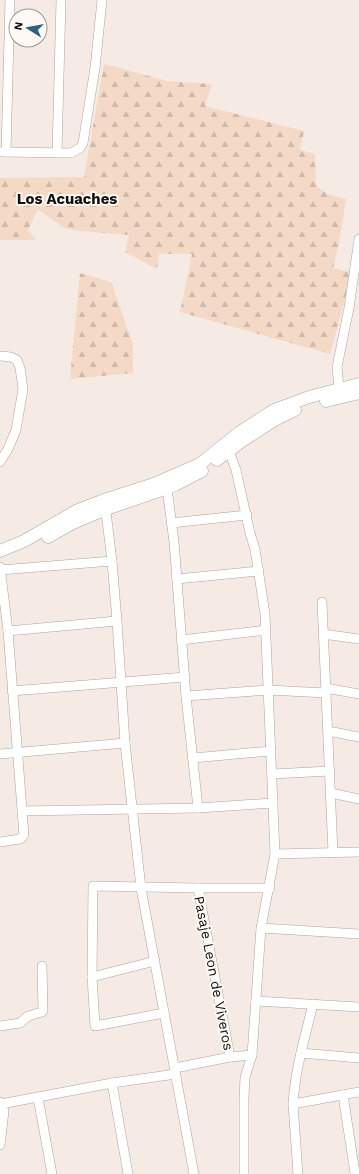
<svg xmlns="http://www.w3.org/2000/svg" width="359" height="1174" font-family="'Work Sans',sans-serif">
  <style>
    .forest { fill: url(#forest-firs) }
    .lines { fill: none; stroke-linecap: round; stroke-linejoin: round }
    .street-casing { stroke: #aea49e; stroke-width: 10 }
    .secondary-casing { stroke: #aea49e; stroke-width: 13 }
    .street { stroke: #fff; stroke-width: 9 }
    .secondary { stroke: #fff; stroke-width: 12 }
    .labels { text-anchor: middle; stroke-width: 4; stroke-linejoin: round; paint-order: stroke }
    .street-label { font-size: 14px; fill: #14110e; stroke: #fff9f5 }
    .neighbourhood-label { font-size: 15px; font-weight: bold; fill: #14110e; stroke: #fff9f5 }
  </style>
  <defs>
    <pattern id="forest-firs" width="22" height="20" patternUnits="userSpaceOnUse"><rect width="22" height="20" fill="#f5d9c7"/><path d="M5 1l3.5 6h-7zM16 11l3.5 6h-7z" fill="#d1b9aa"/></pattern>
  </defs>
  <rect width="100%" height="100%" fill="#f5eae4"/>
  <!-- forest -->
  <g class="forest">
    <polygon points="104,64 167,81 212,84 205,106 304,131 300,150 315,154 316,185 327,194 346,199 339,243 333,268 352,273 330,354 180,312 192,254 159,254 157,269 125,252 129,235 80,231 64,228 38,209 28,230 36,240 0,240 0,178 84,177"/>
    <polygon points="80,273 111,282 133,344 133,373 70,379"/>
  </g>
  <g class="lines">
    <defs>
      <g id="street">
        <polyline points="0,152 71,153 80,148 83,143 95,68 102,0"/>
        <polyline points="6,152 10,0"/>
        <polyline points="57,153 61,0"/>
        <polyline points="0,356 11,357 17,360 20,368 23,389 16,430 8,449 0,462"/>
        <polyline points="341,395 339,389 337,367 349,308 359,239"/>
        <polyline points="226,445 229,451 236,470 250,533 255,549 265,614 275,854 261,928 252,1055 245,1077 244,1098 244,1174"/>
        <polyline points="167,488 174,542 186,696 198,808"/>
        <polyline points="105,504 112,561 117,621 125,743 141,888 194,1174"/>
        <polyline points="171,523 247,515"/>
        <polyline points="0,567 8,631 24,835 20,839 0,842"/>
        <polyline points="0,570 112,561"/>
        <polyline points="177,579 259,571"/>
        <polyline points="322,602 333,853"/>
        <polyline points="8,631 117,621"/>
        <polyline points="323,634 359,639"/>
        <polyline points="181,640 266,630"/>
        <polyline points="326,688 359,694"/>
        <polyline points="12,691 185,677"/>
        <polyline points="186,696 268,690 326,693"/>
        <polyline points="328,731 359,737"/>
        <polyline points="0,754 125,743"/>
        <polyline points="193,758 271,751"/>
        <polyline points="272,774 330,771"/>
        <polyline points="331,793 359,799"/>
        <polyline points="22,811 198,808 273,803"/>
        <polyline points="275,854 359,852"/>
        <polyline points="198,888 230,1057"/>
        <polyline points="261,928 359,934"/>
        <polyline points="92,977 155,961"/>
        <polyline points="256,1001 359,1007"/>
        <polyline points="164,1013 95,1026 92,977 93,886 198,888 270,888"/>
        <polyline points="0,1026 20,1023 28,1016 42,1012 43,1010 42,966"/>
        <polyline points="301,1053 359,1058"/>
        <polyline points="175,1068 230,1057 252,1055"/>
        <polyline points="112,1083 128,1174"/>
        <polyline points="343,1095 355,1173"/>
        <polyline points="38,1098 52,1174"/>
        <polyline points="0,1102 4,1111 0,1145"/>
        <polyline points="1,1104 112,1083 176,1074"/>
        <polyline points="293,1104 359,1092"/>
        <path d="M298,1174l-5,-70c2,-34 12,-67 20,-100"/>
      </g>
      <g id="secondary">
        <polyline points="326,401 359,393"/>
        <polyline points="217,460 242,441 273,421 295,410"/>
        <polyline points="48,537 73,523 106,509 147,495 175,485 202,471"/>
        <polyline points="0,551 24,541 78,510 104,500 154,484 200,464 240,432 274,410 309,397 359,384"/>
      </g>
    </defs>
    <!-- street casing -->
    <use href="#street" class="street-casing"/>
    <!-- secondary casing -->
    <use href="#secondary" class="secondary-casing"/>
    <!-- street -->
    <use href="#street" class="street"/>
    <!-- secondary -->
    <use href="#secondary" class="secondary"/>
  </g>
  <g class="labels">
    <!-- street labels -->
    <g class="street-label">
      <text transform="translate(214 973) rotate(79)" y="5">Pasaje Leon de Viveros</text>
    </g>
    <!-- neighbourhood labels -->
    <g class="neighbourhood-label">
      <text x="67" y="204">Los Acuaches</text>
    </g>
  </g>
  <!-- north arrow -->
  <g transform="translate(28 28) rotate(281)"><circle r="19" fill="#fff9f5" stroke="#a19c99"/>
  <path d="M0-3L7 15L0 10L-7 15Z" fill="#30607f"/>
  <text y="-6" font-size="11" font-weight="bold" text-anchor="middle" fill="#14110e">N</text>
  </g>
</svg>
